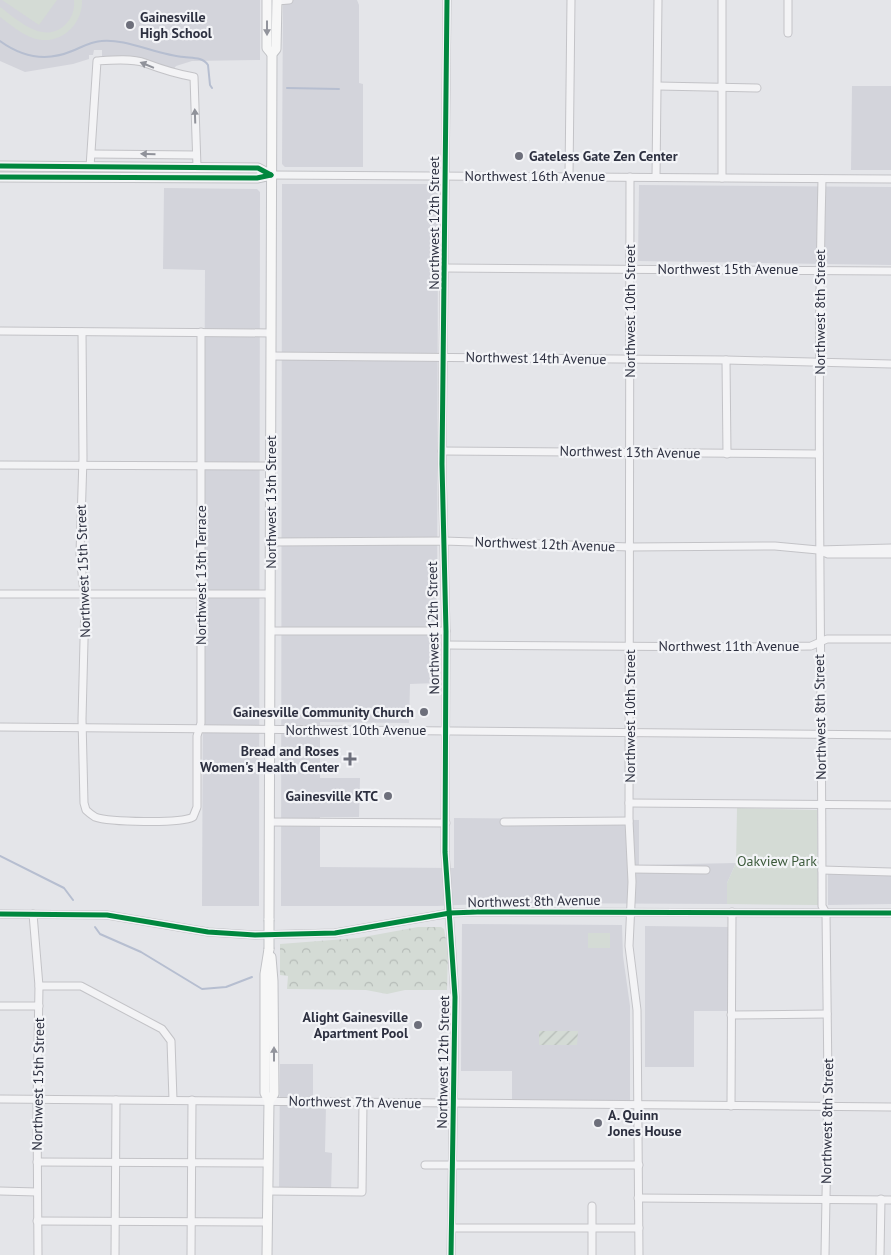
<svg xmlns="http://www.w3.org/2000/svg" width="891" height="1255" font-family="'PT Sans',sans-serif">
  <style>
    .built { fill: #d3d4db }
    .forest { fill: url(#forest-crowns) }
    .park { fill: #d4dbd5 }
    .garden { fill: url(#garden-furrows) }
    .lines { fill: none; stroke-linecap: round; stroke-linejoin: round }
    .stream { stroke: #b6bed0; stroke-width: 2 }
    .minor-casing { stroke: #c3c3c7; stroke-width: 9 }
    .major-casing { stroke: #c1c2c6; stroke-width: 11 }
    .minor { stroke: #f3f3f5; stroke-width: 7 }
    .major { stroke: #f7f7f7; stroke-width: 9 }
    .major-bridge-casing { stroke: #c1c2c6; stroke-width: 11; stroke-linecap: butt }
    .major-bridge { stroke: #f7f7f7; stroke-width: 9 }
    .cycleway-casing { stroke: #f3f4f7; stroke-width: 8 }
    .cycleway { stroke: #00873e; stroke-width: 5 }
    .oneway { fill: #92949c }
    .oneway2 { fill: #90929a }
    .poi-dot { fill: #6d6f7b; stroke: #f3f4f7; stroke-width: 2 }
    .labels { text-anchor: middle; stroke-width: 4.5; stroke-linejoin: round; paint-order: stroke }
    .poi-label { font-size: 14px; font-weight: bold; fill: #2d3040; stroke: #f3f4f7; text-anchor: end }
    .street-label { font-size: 14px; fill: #2d3040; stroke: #f3f4f7 }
    .park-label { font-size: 14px; fill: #3c5a3b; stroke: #f3f4f7 }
  </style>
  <defs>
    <pattern id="forest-crowns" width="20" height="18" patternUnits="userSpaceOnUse" patternTransform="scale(1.25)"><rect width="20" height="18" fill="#d4dbd5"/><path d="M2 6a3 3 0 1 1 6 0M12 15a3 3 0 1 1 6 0" fill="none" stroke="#b6bcb8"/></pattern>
    <pattern id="garden-furrows" width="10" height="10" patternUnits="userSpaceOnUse" patternTransform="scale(1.25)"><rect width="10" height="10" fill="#d4dbd5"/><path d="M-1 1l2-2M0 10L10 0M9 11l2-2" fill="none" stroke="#b6bcb8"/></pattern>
  </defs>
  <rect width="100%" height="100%" fill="#e4e5e9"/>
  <!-- built -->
  <g class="built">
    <polygon points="0,0 260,0 260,60 192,61 176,66 173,70 108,56 102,58 102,50 94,50 93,55 89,55 89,59 73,64 25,72 0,61"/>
    <polygon points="283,0 357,0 359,5 359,83 363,84 363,167 285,167 282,164"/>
    <polygon points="852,86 891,86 891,170 851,170"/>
    <polygon points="282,184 438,184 437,683 410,684 409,723 320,722 320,778 360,778 359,817 320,817 320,867 454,868 454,818 639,820 639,865 736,863 727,883 727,904 501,903 437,906 281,906"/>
    <polygon points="639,185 891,187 891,265 638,261"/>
    <polygon points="164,188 257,189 260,192 259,906 202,906 205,270 163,269"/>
    <polygon points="828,874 891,875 891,904 828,905"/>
    <polygon points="462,924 622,925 623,956 630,1006 630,1101 512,1100 512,1071 461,1071"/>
    <polygon points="645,926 729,927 729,1011 694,1011 694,1067 645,1067"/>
    <polygon points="280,1064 313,1064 313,1106 326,1106 325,1152 332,1153 331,1194 279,1194"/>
  </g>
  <!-- forest -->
  <polygon class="forest" points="418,927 441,927 444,929 448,951 447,990 405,990 387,994 366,990 287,989 288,976 280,975 280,944 358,938"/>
  <!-- park -->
  <g class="park">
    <polygon points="2,0 57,0 39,25"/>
    <path d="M74,0h8c1,26 -24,47 -49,38 -12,-4 -23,-14 -33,-21v-10c18,13 43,38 65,18 7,-7 10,-16 9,-25z"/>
    <polygon points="737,808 817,810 818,905 727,904 727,883 736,863"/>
    <rect x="588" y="933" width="22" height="15"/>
  </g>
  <!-- garden -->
  <polygon class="garden" points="539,1031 578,1031 577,1045 539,1045"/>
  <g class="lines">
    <!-- stream -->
    <g class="stream">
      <path d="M0,41c22,16 46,21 72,10 10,-4 18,-9 29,-10 24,-3 57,14 83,16 9,1 19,0 24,8l2,20 2,3"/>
      <polyline points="287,88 339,89"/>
      <polyline points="0,856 64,888 73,900"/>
      <polyline points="95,927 100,934 141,952 202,989 226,987 252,977"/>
    </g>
    <defs>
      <g id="minor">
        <polyline points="447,0 442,464 446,631 445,852 455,997 451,1255"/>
        <polyline points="788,0 788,33"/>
        <polyline points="277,1 289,0"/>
        <polyline points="658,86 757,88"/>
        <polyline points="92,154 196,155"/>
        <path d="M90,167l7,-106c14,-1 35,-3 48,2 16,6 31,11 49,14l3,90"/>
        <polyline points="271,175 891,179"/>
        <polyline points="569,176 571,0"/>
        <polyline points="630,177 629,821 632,882 629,946 637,1010 639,1255"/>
        <polyline points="656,177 658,0"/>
        <polyline points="722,178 722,0"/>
        <path d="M822,179c-6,242 0,484 0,727l4,7 2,168 -3,174"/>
        <polyline points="445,268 891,271"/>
        <polyline points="0,331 271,333"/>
        <path d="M82,332l1,126 -3,96 5,48 -3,117 2,84 2,7c3,3 6,5 9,7 14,5 85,7 98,0l4,-10v-71l4,-13v-391"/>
        <polyline points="271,356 726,360 891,364"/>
        <polyline points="726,360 727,454"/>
        <polyline points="442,451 819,454"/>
        <polyline points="0,465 271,466"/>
        <polyline points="271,542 444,541 630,547 775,546 818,550 828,554 891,554"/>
        <polyline points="819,550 891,548"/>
        <polyline points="0,594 270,594"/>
        <polyline points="270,631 446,631"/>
        <polyline points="446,645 745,647 811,646 827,639 891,639"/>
        <polyline points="0,727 891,735"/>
        <polyline points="629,803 891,805"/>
        <polyline points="270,822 446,823"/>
        <polyline points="504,822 629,821"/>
        <polyline points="632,869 706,870"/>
        <polyline points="822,870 891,872"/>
        <polyline points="0,914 107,915 208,932 255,935 335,933 450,913 477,912 891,913"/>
        <polyline points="33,914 39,986 37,1106 38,1255"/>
        <polyline points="39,986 81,986 162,1029 171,1041 173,1100"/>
        <polyline points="0,1006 39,1006"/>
        <polyline points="731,1015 827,1014"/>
        <polyline points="0,1099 891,1107"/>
        <polyline points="731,1106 732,912"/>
        <polyline points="37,1162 268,1163"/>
        <polyline points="425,1165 639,1165"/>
        <polyline points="0,1191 37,1192"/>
        <polyline points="268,1191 362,1192 363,1102"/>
        <polyline points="638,1198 891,1200"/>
        <polyline points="592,1206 592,1255"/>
        <polyline points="37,1221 267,1222"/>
        <polyline points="452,1228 639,1228"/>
        <polyline points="115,1255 116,1100"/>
        <polyline points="191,1255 192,1100"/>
        <polyline points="880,1255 881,1199"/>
      </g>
      <g id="major">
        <polyline points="267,0 267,48 272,54"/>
        <polyline points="0,166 258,168 271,175"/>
        <polyline points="0,177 257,178 271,175"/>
        <polyline points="269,920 272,54 276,49 277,0"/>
        <polyline points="269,1101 274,1094 273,981 271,957"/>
        <polyline points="267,1255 269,1101 265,1093 265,974 269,949"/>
      </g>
    </defs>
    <!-- minor casing -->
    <use href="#minor" class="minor-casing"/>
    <!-- major casing -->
    <use href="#major" class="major-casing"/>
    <!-- minor -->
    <use href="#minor" class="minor"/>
    <!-- major -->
    <use href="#major" class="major"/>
    <defs>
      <polyline id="major-bridge" points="269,920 269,949"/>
    </defs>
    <!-- major-bridge casing -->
    <use href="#major-bridge" class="major-bridge-casing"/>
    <!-- major-bridge -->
    <use href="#major-bridge" class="major-bridge"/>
    <defs>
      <g id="cycleway">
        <polyline points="447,0 442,464 446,631 445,852 455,997 451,1255"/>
        <polyline points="0,166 258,168 271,175"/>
        <polyline points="0,177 257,178 271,175"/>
        <polyline points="0,914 107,915 208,932 255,935 335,933 450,913 477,912 891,913"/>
      </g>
    </defs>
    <!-- cycleway casing -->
    <use href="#cycleway" class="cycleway-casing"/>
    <!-- cycleway -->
    <use href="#cycleway" class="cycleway"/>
  </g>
  <!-- one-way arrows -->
  <defs><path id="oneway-solid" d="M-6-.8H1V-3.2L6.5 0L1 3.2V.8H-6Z" transform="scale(1.25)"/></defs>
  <g class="oneway">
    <use href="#oneway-solid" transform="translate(267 28) rotate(90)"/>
    <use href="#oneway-solid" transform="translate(274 1054) rotate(-90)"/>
  </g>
  <g class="oneway2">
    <use href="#oneway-solid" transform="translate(147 65) rotate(-158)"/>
    <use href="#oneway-solid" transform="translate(195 116) rotate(-92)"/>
    <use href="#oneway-solid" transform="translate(148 154) rotate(-179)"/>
  </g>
  <!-- markers -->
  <g class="poi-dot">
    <circle cx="130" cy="25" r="5"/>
    <circle cx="519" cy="156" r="5"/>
    <circle cx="424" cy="712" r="5"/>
    <path d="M347.5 751.5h5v5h5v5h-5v5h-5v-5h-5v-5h5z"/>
    <circle cx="388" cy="796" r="5"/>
    <circle cx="418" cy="1025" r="5"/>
    <circle cx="598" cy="1123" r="5"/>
  </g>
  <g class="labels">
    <!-- poi labels -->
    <g class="poi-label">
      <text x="140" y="22" text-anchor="start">Gainesville<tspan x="140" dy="16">High School</tspan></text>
      <text x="529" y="161" text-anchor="start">Gateless Gate Zen Center</text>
      <text x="414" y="717">Gainesville Community Church</text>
      <text x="339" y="756">Bread and Roses<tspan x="339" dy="16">Women's Health Center</tspan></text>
      <text x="378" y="801">Gainesville KTC</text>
      <text x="408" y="1022">Alight Gainesville<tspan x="408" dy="16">Apartment Pool</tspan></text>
      <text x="608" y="1120" text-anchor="start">A. Quinn<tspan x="608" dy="16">Jones House</tspan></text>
    </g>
    <!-- street labels -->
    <g class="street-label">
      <text x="535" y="181">Northwest 16th Avenue</text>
      <text transform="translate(434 223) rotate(-90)" y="5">Northwest 12th Street</text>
      <text x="728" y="274">Northwest 15th Avenue</text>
      <text transform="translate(630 311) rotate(-90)" y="5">Northwest 10th Street</text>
      <text transform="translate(820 312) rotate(-90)" y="5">Northwest 8th Street</text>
      <text transform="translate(536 358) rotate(1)" y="5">Northwest 14th Avenue</text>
      <text transform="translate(630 452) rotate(1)" y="5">Northwest 13th Avenue</text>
      <text transform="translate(271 502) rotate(-90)" y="5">Northwest 13th Street</text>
      <text transform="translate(545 544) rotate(2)" y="5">Northwest 12th Avenue</text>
      <text transform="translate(83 571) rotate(-92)" y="5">Northwest 15th Street</text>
      <text transform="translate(201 575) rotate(-90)" y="5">Northwest 13th Terrace</text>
      <text transform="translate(433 628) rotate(-91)" y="5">Northwest 12th Street</text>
      <text x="729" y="651">Northwest 11th Avenue</text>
      <text transform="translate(630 716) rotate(-90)" y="5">Northwest 10th Street</text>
      <text transform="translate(820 717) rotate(-91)" y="5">Northwest 8th Street</text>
      <text x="356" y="735">Northwest 10th Avenue</text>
      <text transform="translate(534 901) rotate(-1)" y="5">Northwest 8th Avenue</text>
      <text transform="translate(443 1062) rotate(-89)" y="5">Northwest 12th Street</text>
      <text transform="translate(38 1084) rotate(-89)" y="5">Northwest 15th Street</text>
      <text transform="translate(355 1102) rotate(1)" y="5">Northwest 7th Avenue</text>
      <text transform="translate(827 1121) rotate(-89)" y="5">Northwest 8th Street</text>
    </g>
    <!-- park labels -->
    <g class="park-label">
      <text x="777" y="866">Oakview Park</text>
    </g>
  </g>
</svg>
